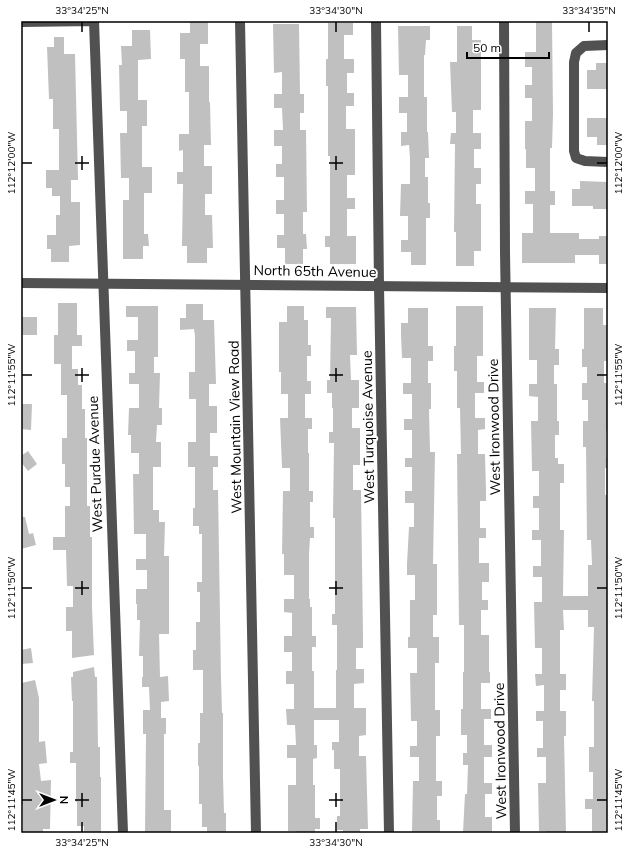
<svg xmlns="http://www.w3.org/2000/svg" width="629" height="854" font-family="Mulish,sans-serif">
  <style>
    .building { fill: #c0c0c0 }
    .lines { fill: none; stroke-linecap: round; stroke-linejoin: round }
    .minor { stroke: #515151; stroke-width: 10 }
    .ticks { fill: none; stroke: #000; stroke-width: 1.5 }
    .labels { text-anchor: middle; stroke-width: 4; stroke-linejoin: round; paint-order: stroke }
    .street-label { font-size: 14px; fill: #000; stroke: #fff }
    .neatline { fill: none; stroke: #000; stroke-width: 1.5 }
    .ticks-label { font-size: 10px; text-anchor: middle; fill: #000 }
  </style>
  <rect width="100%" height="100%" fill="#fff"/>
  <!-- building -->
  <g class="building">
    <polygon points="190,21 208,21 208,44 200,44 200,66 209,66 209,102 210,102 211,145 204,145 204,166 212,166 212,194 205,194 205,215 212,215 213,248 207,248 207,263 187,263 187,246 182,246 183,184 177,184 177,172 183,172 183,150 179,151 179,134 189,134 189,92 185,92 185,59 180,59 180,33 190,33"/>
    <polygon points="536,21 552,21 553,114 552,148 550,148 550,191 555,191 555,205 550,205 550,233 579,233 579,239 599,239 599,236 608,236 608,264 599,264 599,255 575,255 575,263 522,263 522,233 533,233 533,204 525,204 525,191 535,191 535,168 526,168 526,149 525,149 525,121 532,121 532,98 525,98 525,85 532,85 532,67 525,67 525,52 536,52"/>
    <polygon points="328,23 353,23 353,35 344,35 344,59 354,59 354,73 347,73 347,93 354,93 354,106 346,106 346,129 355,129 355,175 347,175 347,198 355,198 355,209 347,209 347,236 356,236 356,264 330,264 330,247 325,247 325,236 330,236 330,156 328,156 328,86 326,86 326,59 328,59"/>
    <polygon points="273,24 299,24 300,94 304,94 304,113 300,113 300,130 306,130 307,212 303,212 303,234 306,234 307,249 303,249 303,264 285,264 285,248 277,248 277,235 284,235 284,214 276,214 276,200 284,200 284,177 276,177 276,164 282,164 282,146 274,146 274,130 283,130 282,108 274,108 274,94 282,94 282,72 274,73"/>
    <polygon points="398,26 430,26 430,40 426,40 425,55 424,55 424,97 427,97 427,132 428,132 429,158 425,158 425,177 428,177 428,203 430,203 430,218 426,218 426,265 411,265 411,252 401,252 401,240 408,240 408,216 400,216 401,184 410,184 410,158 409,145 401,146 401,132 407,132 407,113 399,113 399,97 408,97 408,75 399,75"/>
    <polygon points="457,26 472,26 472,40 481,40 481,110 473,110 473,133 481,133 481,149 474,149 474,168 481,168 481,184 476,184 476,204 481,204 481,251 474,251 474,266 456,266 456,232 454,232 455,144 450,144 451,133 456,133 456,112 452,112 450,62 457,62"/>
    <polygon points="132,30 150,30 151,59 138,60 138,100 147,100 147,126 142,126 142,167 152,167 152,193 144,193 144,234 148,234 149,246 143,246 143,259 123,259 123,200 129,200 129,178 121,178 120,133 127,133 127,111 120,111 119,65 122,65 121,46 132,46"/>
    <polygon points="54,37 64,37 64,54 75,54 78,180 71,180 71,202 80,202 80,245 69,246 69,262 51,262 51,249 47,249 47,235 56,235 56,215 60,215 60,196 52,196 52,188 46,188 46,170 59,170 59,129 53,129 53,99 49,99 47,47 54,47"/>
    <polygon points="596,63 607,63 607,89 587,89 587,70 596,70"/>
    <polygon points="587,118 607,118 607,145 597,145 597,137 587,137"/>
    <polygon points="580,181 608,182 608,209 593,209 593,206 572,206 572,189 580,189"/>
    <polygon points="58,303 77,303 77,335 82,335 82,346 72,346 72,369 78,369 78,385 82,385 82,409 85,409 85,438 87,438 87,506 90,506 90,537 92,537 92,607 94,655 72,658 72,631 66,631 66,607 73,607 73,586 67,586 66,550 53,550 53,537 65,537 65,506 70,506 70,487 65,487 65,464 62,464 62,438 67,438 67,395 61,395 61,364 54,364 54,335 58,335"/>
    <polygon points="186,304 203,304 203,320 214,320 216,384 209,384 209,406 217,406 217,433 210,433 210,456 218,456 218,467 213,467 213,490 218,490 221,678 222,713 223,713 223,776 224,813 226,813 226,833 207,833 207,827 202,827 202,804 199,804 199,766 198,766 198,743 200,743 200,713 203,713 203,670 193,670 193,650 196,650 196,622 200,622 200,592 197,592 197,582 202,582 202,534 199,534 199,526 193,526 193,508 195,508 195,467 188,467 188,442 196,442 196,399 189,399 189,372 195,372 195,336 194,329 180,330 180,318 186,318"/>
    <polygon points="126,306 158,306 158,357 154,357 154,373 160,373 159,408 162,408 162,425 157,425 156,442 161,442 161,467 153,467 153,510 159,510 159,522 165,522 164,556 169,556 169,634 159,634 160,677 168,676 169,701 161,702 161,718 166,718 166,734 164,734 164,810 171,810 171,833 145,833 146,734 143,734 143,710 150,710 149,687 142,687 142,677 143,677 143,656 139,656 140,620 137,620 137,604 136,604 136,589 147,589 147,570 136,570 136,559 146,559 146,534 134,534 133,474 139,474 139,453 131,453 131,435 128,435 129,408 139,408 139,384 129,384 129,373 135,373 135,351 127,351 127,340 138,340 138,317 126,317"/>
    <polygon points="287,306 304,306 304,320 308,320 308,345 311,345 311,356 307,356 307,381 311,381 311,394 305,394 305,418 312,418 312,429 308,429 308,453 309,453 309,491 313,491 313,502 310,502 310,527 314,527 314,538 310,538 309,554 309,599 310,599 310,607 312,607 312,636 316,636 316,647 312,647 312,671 314,671 314,708 336,708 336,670 337,670 337,625 332,625 332,614 335,614 335,518 333,518 334,443 329,443 329,432 333,432 333,408 332,408 332,393 327,393 327,380 330,380 331,318 326,318 326,307 356,307 357,355 350,355 351,380 359,380 359,408 352,408 352,428 360,428 360,465 353,465 353,490 361,490 363,635 363,648 356,648 356,669 364,669 364,683 354,684 354,708 366,708 366,735 359,736 359,756 366,756 368,829 360,829 360,833 343,833 343,830 337,830 337,816 340,816 340,769 334,769 334,750 332,750 332,742 339,742 339,720 314,720 314,745 317,745 317,758 313,759 313,785 315,785 315,818 320,818 320,829 315,829 315,833 296,833 296,831 288,831 288,785 296,785 296,758 287,758 287,745 296,745 295,725 287,725 286,709 294,709 294,684 286,684 286,671 292,671 292,652 284,652 284,636 292,636 292,613 284,612 284,599 294,599 294,575 284,575 284,554 282,554 283,491 290,491 290,468 282,468 280,418 288,418 288,394 281,394 281,372 279,372 279,322 287,322"/>
    <polygon points="456,306 483,306 483,356 477,356 477,382 484,382 484,393 475,393 475,418 485,418 485,429 478,430 478,454 485,454 486,492 486,501 480,501 480,528 486,528 486,538 479,538 479,563 489,563 489,582 482,582 482,600 488,600 488,610 481,610 481,635 489,635 489,672 490,672 490,683 481,683 481,709 491,709 491,719 484,719 484,745 492,745 492,757 484,757 484,783 492,783 492,794 485,794 485,817 492,817 492,833 469,833 469,832 463,832 465,794 467,794 468,765 463,765 463,753 467,753 467,735 461,735 461,709 463,709 463,672 464,672 464,625 459,625 457,454 461,454 460,408 457,408 457,371 454,371 454,346 456,346"/>
    <polygon points="408,308 428,308 428,346 433,346 433,361 428,361 428,383 431,383 431,409 429,409 430,452 435,452 433,564 437,564 437,615 433,615 433,637 439,637 439,663 435,663 435,710 440,710 440,736 436,736 436,781 442,781 442,796 437,796 437,820 440,820 440,833 412,832 413,781 419,781 419,757 410,757 410,746 417,746 417,721 411,721 410,673 417,673 417,648 408,648 408,637 410,637 410,600 415,600 415,575 407,575 407,564 409,527 414,527 414,503 405,503 405,491 412,491 412,467 405,467 405,458 412,458 412,430 404,430 404,419 412,419 412,394 403,394 403,383 411,383 411,358 402,358 401,335 401,323 408,323"/>
    <polygon points="529,308 556,308 555,349 559,349 559,365 554,365 554,384 557,384 557,421 559,421 559,435 555,435 555,458 558,458 558,464 564,464 564,483 560,483 560,530 564,530 563,596 588,596 588,565 592,565 591,540 587,540 586,447 583,447 583,421 588,421 588,400 582,400 582,383 587,383 587,367 582,367 582,349 584,349 584,308 603,308 603,325 608,325 608,361 604,361 604,383 608,383 608,431 606,431 606,458 608,458 608,468 605,468 605,495 608,495 608,507 607,507 607,528 608,528 608,833 592,833 592,809 585,809 585,799 593,799 593,772 589,772 589,747 594,747 594,701 592,701 594,627 588,627 588,610 563,610 564,630 560,630 560,674 566,674 566,690 560,690 560,711 566,711 566,736 564,736 566,833 546,833 546,831 539,831 538,783 546,783 546,757 537,757 537,748 543,748 543,721 536,721 536,711 544,711 544,685 536,686 535,674 542,674 542,648 535,648 534,602 542,602 542,577 533,577 533,566 541,566 541,540 532,540 532,530 539,530 539,508 533,508 533,496 539,496 539,471 532,471 531,421 538,421 538,397 529,396 529,384 537,384 537,360 529,360"/>
    <rect x="21" y="317" width="16" height="18"/>
    <polygon points="21,404 32,404 31,430 21,429"/>
    <polygon points="28,451 37,464 28,471 21,462 21,456"/>
    <polygon points="21,517 25,517 29,534 33,533 36,545 21,549"/>
    <polygon points="31,648 33,663 21,664 21,650"/>
    <polygon points="94,667 95,677 97,677 98,747 100,747 100,777 101,777 101,833 84,833 84,826 77,826 77,802 76,802 76,763 70,763 70,752 73,752 73,701 72,701 71,677 73,677 73,672"/>
    <polygon points="35,680 39,698 39,742 45,741 47,763 39,764 41,781 51,780 50,829 43,829 43,833 23,833 23,805 22,805 21,774 21,683"/>
  </g>
  <g class="lines">
    <!-- minor -->
    <g class="minor">
      <polyline points="240,21 256,833"/>
      <polyline points="376,21 379,286 389,833"/>
      <polyline points="504,21 505,253 515,833"/>
      <polyline points="21,22 94,21 123,833"/>
      <polyline points="608,45 584,46 576,53 574,62 574,151 576,158 585,161 608,162"/>
      <polyline points="21,283 608,288"/>
    </g>
  </g>
  <!-- ticks -->
  <path class="ticks" d="M82,22v10M336,22v10M589,22v10M82,156v14M336,156v14M22,163h10M75,163h14M329,163h14M597,163h10M82,368v14M336,368v14M22,375h10M75,375h14M329,375h14M597,375h10M82,581v14M336,581v14M22,588h10M75,588h14M329,588h14M597,588h10M82,793v14M336,793v14M22,800h10M75,800h14M329,800h14M597,800h10M82,822v10M336,822v10"/>
  <g class="labels">
    <!-- street labels -->
    <g class="street-label">
      <text transform="translate(315 271) rotate(1)" y="5">North 65th Avenue</text>
      <text transform="translate(235 427) rotate(-91)" y="5">West Mountain View Road</text>
      <text transform="translate(368 427) rotate(-91)" y="5">West Turquoise Avenue</text>
      <text transform="translate(494 427) rotate(-91)" y="5">West Ironwood Drive</text>
      <text transform="translate(95 464) rotate(-92)" y="5">West Purdue Avenue</text>
      <text transform="translate(500 751) rotate(-91)" y="5">West Ironwood Drive</text>
    </g>
  </g>
  <!-- border -->
  <rect width="629" height="854" fill="none" stroke="#ffffff" stroke-width="44"/>
  <!-- north arrow -->
  <g transform="translate(54 800) rotate(90)" stroke="#ffffff" stroke-width="3" paint-order="stroke">
  <path d="M0-3L7 15L0 10L-7 15Z" fill="#000000"/>
  <text y="-6" font-size="11" font-weight="bold" text-anchor="middle" fill="#000000">N</text>
  </g>
  <!-- scale -->
  <path d="M467 52v6h82v-6" fill="none" stroke="#000000" stroke-width="2"/>
  <text x="473" y="52" font-size="12" fill="#000000" stroke="#ffffff" stroke-width="3" paint-order="stroke">50 m</text>
  <rect x="22" y="22" width="585" height="810" class="neatline"/>
  <g class="ticks-label">
    <text x="82" y="14">33°34'25"N</text>
    <text x="336" y="14">33°34'30"N</text>
    <text x="589" y="14">33°34'35"N</text>
    <text transform="translate(618 163) rotate(-90)" y="4">112°12'00"W</text>
    <text transform="translate(11 163) rotate(-90)" y="4">112°12'00"W</text>
    <text transform="translate(11 375) rotate(-90)" y="4">112°11'55"W</text>
    <text transform="translate(618 375) rotate(-90)" y="4">112°11'55"W</text>
    <text transform="translate(618 588) rotate(-90)" y="4">112°11'50"W</text>
    <text transform="translate(11 588) rotate(-90)" y="4">112°11'50"W</text>
    <text transform="translate(618 800) rotate(-90)" y="4">112°11'45"W</text>
    <text transform="translate(11 800) rotate(-90)" y="4">112°11'45"W</text>
    <text x="82" y="846">33°34'25"N</text>
    <text x="336" y="846">33°34'30"N</text>
  </g>
</svg>
